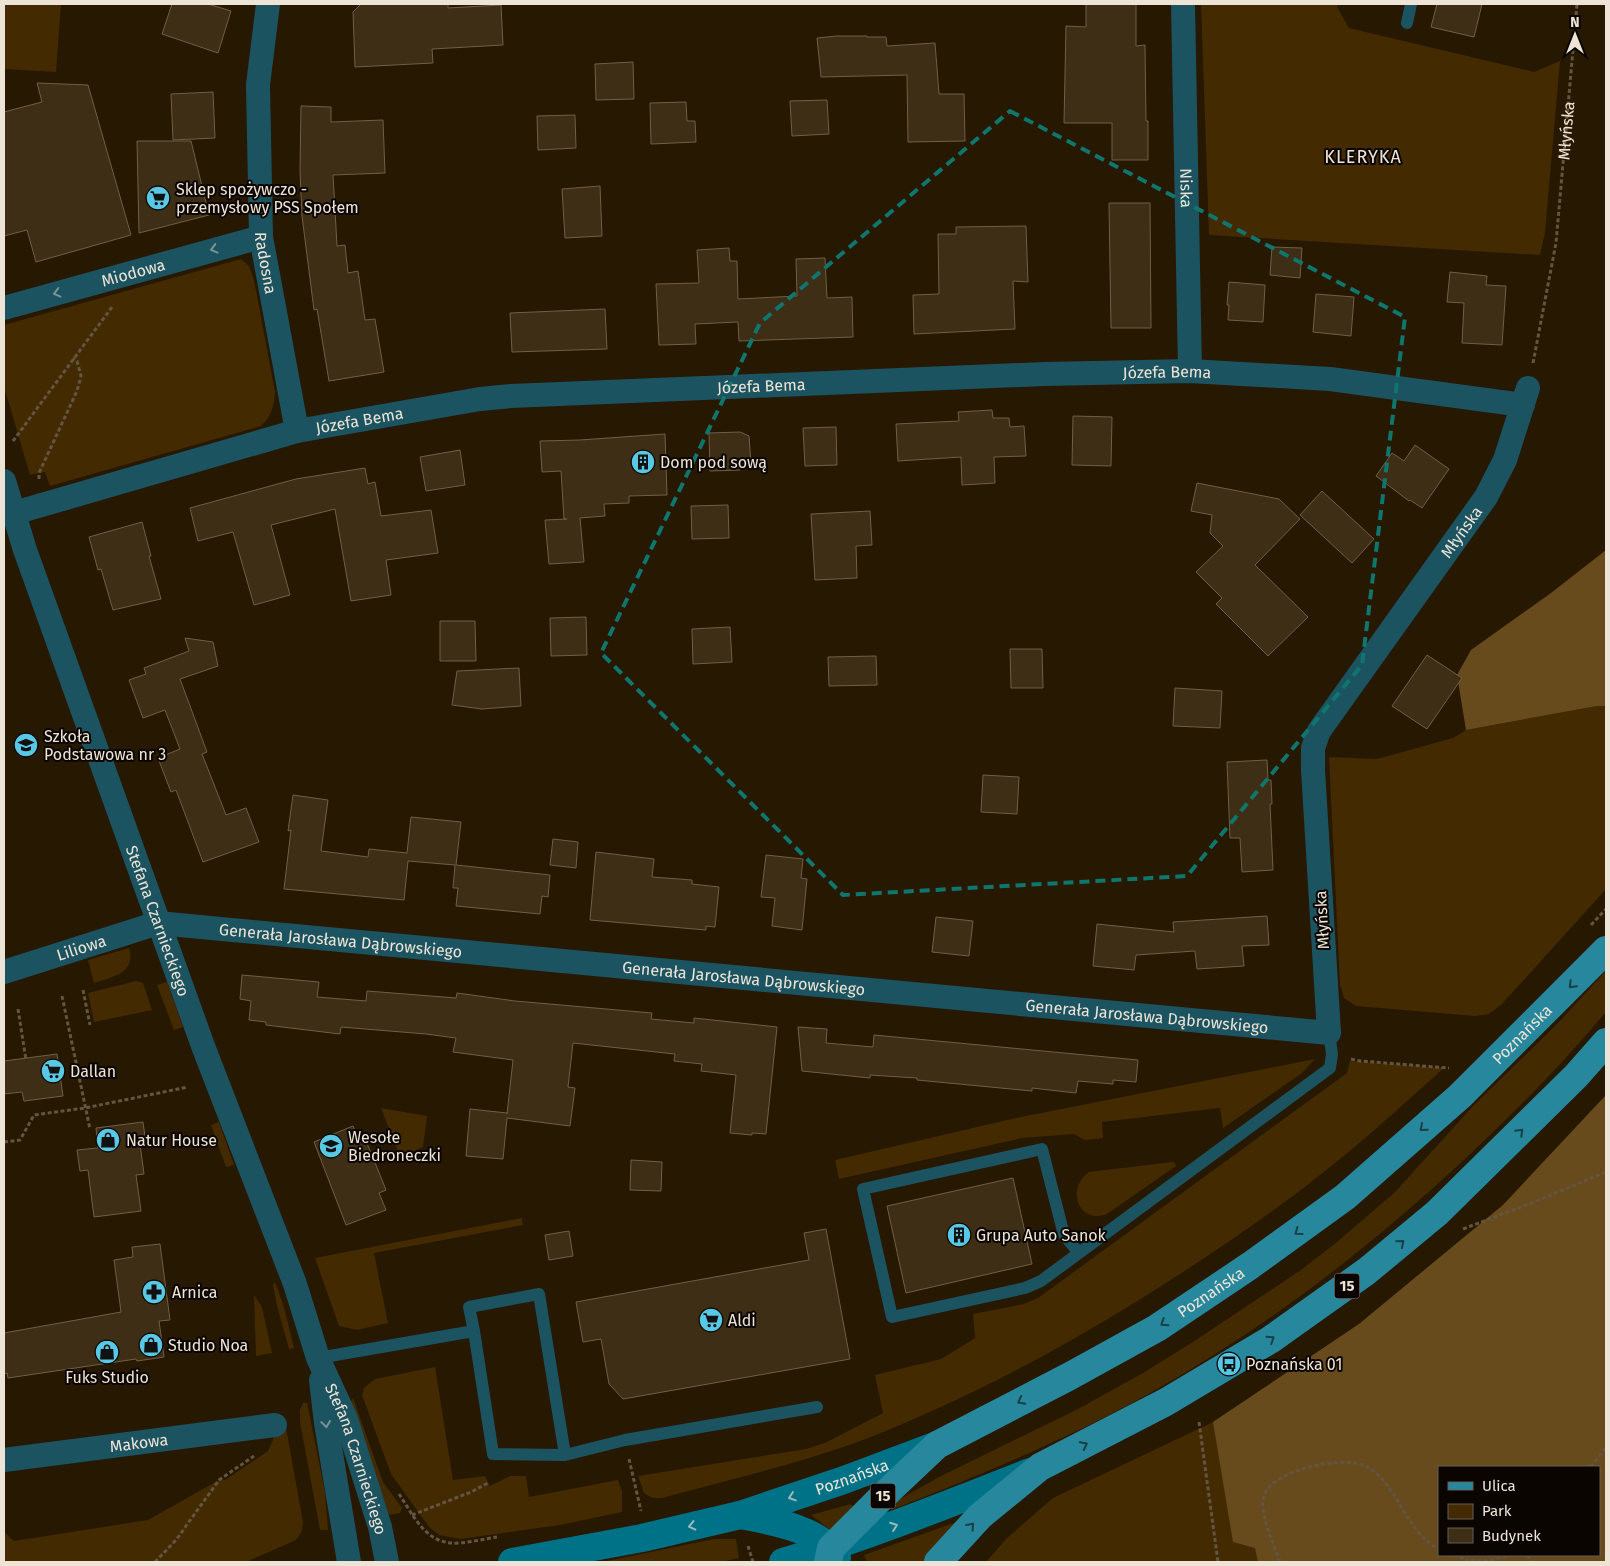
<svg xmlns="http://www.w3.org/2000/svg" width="1610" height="1566" font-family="'Fira Sans',sans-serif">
	<rect width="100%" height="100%" fill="#271801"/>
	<path fill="#432a00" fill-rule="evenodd" d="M4 4H61L56 72 4 69Z
		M1201 4H1338L1337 7 1349 28 1534 72 1560 61 1545 233 1540 255 1209 235Z
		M241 259 249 266 254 280 275 392C274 406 272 416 261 426L50 486 45 472 30 475 4 387V325Z
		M1597 706H1606V889L1502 1004 1489 1014 1475 1016 1356 1006 1344 998 1340 985 1329 757 1377 759 1453 738 1466 730Z
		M129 948C137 972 112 978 94 983L88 960Z
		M1606 971V1012C1587 1034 1568 1056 1547 1078 1431 1199 1299 1309 1152 1392 1070 1438 983 1474 896 1508L892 1507 891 1504 941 1476 1078 1409 1143 1373 1196 1340 1301 1270 1337 1242 1395 1192 1474 1105 1556 1025Z
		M136 981 143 983 152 1010 94 1022 88 993Z
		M167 982 183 1027 174 1030 157 985Z
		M1315 1059 1302 1073 1223 1128 1220 1108 1102 1122 1103 1138 1085 1140 1074 1134 1022 1138 839 1179 835 1160 1016 1118Z
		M1350 1061 1444 1068C1411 1097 1379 1127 1345 1155 1293 1198 1237 1237 1180 1274 1080 1339 974 1397 863 1440 798 1464 729 1480 662 1498H652L644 1493 638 1476 806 1449 825 1443 883 1413 875 1375 941 1359 975 1338 973 1314 1024 1304 1038 1298 1347 1073Z
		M1606 1095V1562H986L1006 1539 1053 1498 1213 1422 1359 1324 1503 1205ZM1439 1467H1599V1555H1439Z
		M381 1108 427 1116 423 1147 400 1157Z
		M219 1122 234 1165 226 1167 211 1125Z
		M1172 1162 1175 1163 1176 1166 1107 1214C1079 1225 1065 1188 1089 1172Z
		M522 1218 523 1225 374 1253 388 1323 357 1330 339 1326 315 1258Z
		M275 1282 284 1307 294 1348 289 1349 277 1306 273 1285Z
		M254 1295 262 1307 272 1353 256 1356Z
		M435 1367 453 1480 485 1476 490 1486 510 1476H526L529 1497 618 1480 622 1491V1512L560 1525 460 1539 439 1535 429 1527 391 1474 362 1395 364 1388 375 1379Z
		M353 1398 383 1482 402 1508 400 1513 389 1515 352 1409 351 1401Z
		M303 1403H307L309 1412 325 1492 328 1530H320L300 1422V1410Z
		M286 1428 303 1522 302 1531 296 1540 246 1562H4V1532L14 1541 148 1520 219 1480H225L268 1451 273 1440 274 1429Z
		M851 1504 855 1510 841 1526 829 1529 811 1515Z
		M965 1519 925 1562H867L864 1555Z
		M714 1539H736L739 1558 721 1562H602Z"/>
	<path fill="#684b1c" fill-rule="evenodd" d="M1606 550V706H1597L1466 730 1457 675 1471 650 1551 593Z
		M1606 1095V1562H1258L1255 1548 1233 1542 1213 1422 1359 1324 1503 1205ZM1439 1467H1599V1555H1439Z"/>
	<path fill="#3d2e15" stroke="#715f45" d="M172 4H208L231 11 218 53 162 34Z
		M361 4H448V8L501 5 503 45 432 49 433 63 355 67 353 12Z
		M1086 4H1136V46L1145 45 1146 121H1148V160H1112V123H1064L1066 26 1086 27Z
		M1437 4H1482L1474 37 1431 27Z
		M837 36H867V37H886L887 46 935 43 939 94H964L965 141 908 142 907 75 821 77 817 38Z
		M633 62 634 99 596 100 595 64Z
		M37 83 88 85 131 235 36 262 27 230 4 236V112L42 102Z
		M213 92 215 138 173 140 171 94Z
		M827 100 829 134 792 136 790 101Z
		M686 102 687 121H695L696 142 651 144 650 103Z
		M301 106 331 107V122L383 120 385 173 333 175 337 246 345 245 348 273 358 271 365 320 375 319 384 372 329 381 317 309 314 310 302 216 300 171Z
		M575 115 576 148 538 150 537 116Z
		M137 141H191L209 215 139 233Z
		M600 186 602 236 565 238 562 189Z
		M1109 203H1150L1151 328H1111Z
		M1026 226 1028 282 1013 281 1015 329 914 334 913 295 939 294 938 234H956V227Z
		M1272 247 1302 248 1300 278 1270 275Z
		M729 248 730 261H737L738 299 797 296 796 259 825 258 827 298 852 297 853 337 739 341 738 322 695 324 696 344 659 345 656 284 699 283 697 250Z
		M1450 272 1487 276 1486 285 1506 286 1502 345 1462 343 1464 303 1447 302Z
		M1229 282 1265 285 1263 322 1228 320 1229 305H1227Z
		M1316 294 1354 297 1351 336 1313 332Z
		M605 309 607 349 512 352 510 313Z
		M992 410 993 418H1009L1010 427 1024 426 1026 456 994 457 995 483 962 485 961 457 898 461 896 424 959 421 958 412Z
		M1073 416 1112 417 1111 466 1072 465Z
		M836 427 837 465 805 466 803 428Z
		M740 432 749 436 751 465H740V470L710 471 709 433Z
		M665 434 667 495 629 496V503L604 504 605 516 580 518 584 562 549 564 545 520 567 519H564L561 471 542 472 540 441 580 440Z
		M1415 445 1449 469 1422 508 1410 500 1409 501 1376 476 1392 453 1404 461Z
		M460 450 465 485 426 491 420 457Z
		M365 468 368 484 375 482 381 516 431 510 438 553 386 560 391 595 351 601 335 509 271 525 290 595 254 605 233 532 198 541 190 508 296 479Z
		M1197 483 1279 499 1300 519 1255 565 1308 617 1268 656 1216 604 1222 598 1196 572 1223 546 1210 533 1212 515 1191 511Z
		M1322 491 1374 539 1352 563 1300 515Z
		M728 505 729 538 692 539 691 506Z
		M870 511 872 545 856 546 857 578 815 580 811 514Z
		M142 522 151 556H149L161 599 113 610 101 569 98 570 89 537Z
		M586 617 587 655 551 656 550 618Z
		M440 621H475L476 661H440Z
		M730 627 732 662 693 664 692 629Z
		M185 638 213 642 218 666 180 679 207 752 202 754 226 815 246 808 259 842 203 862 176 790 171 792 158 758 180 749 165 710 143 718 129 680 146 674 144 668 189 651Z
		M1010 649H1042L1043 688H1011Z
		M1427 655 1462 678 1427 729 1392 706Z
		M876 656 877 685 829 686 828 657Z
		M519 668 521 706 482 709 452 705 457 671Z
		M1175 688 1222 691 1220 728 1173 726Z
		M1267 760 1268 780H1271L1272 804H1270L1273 870 1242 872 1240 838H1230L1227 762Z
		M983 775 1019 777 1017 814 981 812Z
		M293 795 328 800 321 851 368 857 369 849 407 853 411 817 461 822 456 865 550 875 548 897 542 896 540 914 456 906 458 888H453L455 865 408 861 404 900 284 889 291 830 288 831Z
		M553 839 578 842 576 868 550 865Z
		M596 852 654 859 652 877 692 880V884L719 887 715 927 706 926V930L590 920Z
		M766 855 803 859 801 878 807 879 802 930 772 926 775 898 761 897Z
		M1267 916 1269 945 1242 946 1244 966 1197 969 1195 951 1136 955 1134 970 1093 966 1097 924 1174 932 1173 922Z
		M936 917 973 921 969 956 932 952Z
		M242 975 319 982 317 997 366 1001 367 991 456 998 457 993 515 1001 652 1013 651 1019 694 1023V1018L777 1027 766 1134 752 1133V1135L730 1133 736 1075 701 1071 702 1064 674 1061 675 1054 573 1043 568 1087 575 1088 570 1126 507 1118 503 1159 466 1156 470 1109 507 1113V1114L513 1060 453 1052 456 1038 426 1034 341 1027 340 1034 266 1025V1022L249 1020 251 1001 240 999Z
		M798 1027 827 1029 826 1043 873 1047 874 1035 1138 1060 1136 1082 1113 1080V1084L1078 1081 1076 1093 1032 1088V1091L917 1080V1078L870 1075V1078L802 1071Z
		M57 1054 63 1096 24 1101 22 1092 4 1094V1061Z
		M143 1122 146 1144H140L144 1174 136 1175 141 1211 94 1217 88 1170 80 1171 77 1150 98 1148 96 1128Z
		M353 1126 360 1143 366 1141 376 1165 386 1190 379 1193 386 1210 346 1225 314 1142Z
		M631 1160 662 1162 661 1191 630 1190Z
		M1013 1178 1032 1264 906 1293 887 1206Z
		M826 1229 850 1359 623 1399 609 1384 601 1339 583 1342 576 1302 809 1260 804 1233Z
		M569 1231 573 1256 549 1260 545 1235Z
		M160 1244 170 1320 159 1321 164 1357 137 1361 136 1359 8 1378 7 1373 4 1374V1333L121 1312 114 1260 133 1257 132 1247Z"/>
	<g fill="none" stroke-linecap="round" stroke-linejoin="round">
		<g stroke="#635541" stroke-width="3" stroke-dasharray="4 2.5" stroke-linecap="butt">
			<path id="s1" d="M1533 363 1556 243 1577 4"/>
			<path d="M13 441 112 307"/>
			<path d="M39 479V473L77 391 81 376 77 361 73 358"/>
			<path d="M1591 925 1606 909"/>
			<path d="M83 990 90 1025"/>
			<path d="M62 996 90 1129"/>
			<path d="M18 1009 26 1060"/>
			<path d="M1351 1059 1360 1061 1449 1068"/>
			<path d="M4 1142 20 1140 34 1115 85 1108 188 1087"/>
			<path d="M1463 1229 1534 1202 1606 1172"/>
			<path d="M1199 1422 1218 1562"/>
			<path d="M629 1459 641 1511"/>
			<path d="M1591 1467 1606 1447"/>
			<path d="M399 1494C412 1513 424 1541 451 1543 464 1544 483 1539 497 1537"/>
			<path d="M412 1515 471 1492 488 1483"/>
			<path d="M748 1546 753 1562"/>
			<path d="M1454 1555 1468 1560"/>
			<path d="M1527 1555 1532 1562"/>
			<path d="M155 1562 176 1540 219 1480 254 1456"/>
			<path d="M1280 1562C1274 1545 1261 1518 1263 1500 1266 1470 1341 1456 1363 1465 1397 1479 1404 1532 1439 1549"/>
			<path d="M1465 1562 1468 1560 1487 1561 1511 1555"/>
		</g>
		<path stroke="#1c5360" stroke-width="12" d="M1407 23 1411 4
			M1079 1253 1064 1235 1042 1149 863 1189 892 1317 1025 1288 1041 1281 1330 1068 1332 1054 1329 1033
			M474 1331 493 1454 565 1455
			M318 1358 474 1331 469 1307 539 1294 565 1455 625 1440 817 1407"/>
		<g stroke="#1c5360" stroke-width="24">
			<path id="s2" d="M268 4 258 85 261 237 297 431"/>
			<path id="s3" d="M1183 4 1190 371"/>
			<path id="s4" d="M4 308 261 237"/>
			<path id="s5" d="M4 481 25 550 203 1046 295 1284 318 1358 346 1419 380 1527 387 1562"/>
			<path id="s6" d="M14 513 297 431 480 399 511 396 1044 374 1190 371 1330 379 1523 405"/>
			<path id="s7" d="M4 972 158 923 1329 1033 1313 770V748L1319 731 1486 497 1505 460 1528 388"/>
			<path d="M321 1380 326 1423 349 1562"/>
			<path id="s8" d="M4 1460 275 1425"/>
		</g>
		<g stroke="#007287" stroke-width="28">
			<path d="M740 1515C771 1521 819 1528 837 1557"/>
			<path id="s9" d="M512 1562 642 1538 740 1515 844 1480 937 1445"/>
			<path d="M783 1562C867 1537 948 1504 1030 1472"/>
		</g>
		<g stroke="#27879c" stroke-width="28">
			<path id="s10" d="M828 1562 831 1548 884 1495 937 1445 1070 1376 1157 1328 1251 1265 1345 1197 1460 1096 1606 950"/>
			<path d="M938 1562 980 1516 1040 1467 1166 1402 1270 1340 1367 1271 1437 1213 1576 1076 1606 1042"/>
		</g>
	</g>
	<defs><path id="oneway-chevron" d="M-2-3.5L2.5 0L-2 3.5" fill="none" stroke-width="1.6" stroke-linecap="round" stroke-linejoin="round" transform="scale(1.25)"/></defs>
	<g stroke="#7a9495">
		<use href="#oneway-chevron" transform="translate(214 249) rotate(165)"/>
		<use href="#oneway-chevron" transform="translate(57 293) rotate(165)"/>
		<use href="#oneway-chevron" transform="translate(326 1424) rotate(82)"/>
	</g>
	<g stroke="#184047">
		<use href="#oneway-chevron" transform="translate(1572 985) rotate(135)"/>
		<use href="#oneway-chevron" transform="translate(1423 1128) rotate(139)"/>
		<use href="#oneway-chevron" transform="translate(1520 1132) rotate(-45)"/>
		<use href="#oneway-chevron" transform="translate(1298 1232) rotate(144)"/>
		<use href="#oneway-chevron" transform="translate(1401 1243) rotate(-40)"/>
		<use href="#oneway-chevron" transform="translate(1164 1323) rotate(147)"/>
		<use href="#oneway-chevron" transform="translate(1271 1339) rotate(-33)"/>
		<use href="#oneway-chevron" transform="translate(1021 1401) rotate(153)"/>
		<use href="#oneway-chevron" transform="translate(1084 1445) rotate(-27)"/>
		<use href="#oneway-chevron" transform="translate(971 1526) rotate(-48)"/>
	</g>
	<g stroke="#9bbcba">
		<use href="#oneway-chevron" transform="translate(792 1497) rotate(161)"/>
		<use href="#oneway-chevron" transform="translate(692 1526) rotate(167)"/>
		<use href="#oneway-chevron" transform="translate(894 1526) rotate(-20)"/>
	</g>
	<path fill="none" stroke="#0f766e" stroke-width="4" stroke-dasharray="10 6" stroke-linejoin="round" d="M1010 111 1405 317 1362 665 1187 876 843 895 601 653 760 323Z"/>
	<defs>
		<g id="supermarket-disc" transform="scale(1.25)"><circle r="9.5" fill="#58c8e4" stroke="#0b0501"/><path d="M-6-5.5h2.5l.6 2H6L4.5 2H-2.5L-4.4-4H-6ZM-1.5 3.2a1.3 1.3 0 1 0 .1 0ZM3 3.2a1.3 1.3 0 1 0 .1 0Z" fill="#111"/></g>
		<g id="building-disc" transform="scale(1.25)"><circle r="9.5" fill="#58c8e4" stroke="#0b0501"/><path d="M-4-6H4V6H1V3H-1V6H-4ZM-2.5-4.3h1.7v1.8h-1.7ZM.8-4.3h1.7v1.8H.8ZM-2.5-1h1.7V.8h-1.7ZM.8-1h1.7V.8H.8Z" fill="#111"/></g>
		<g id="school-disc" transform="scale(1.25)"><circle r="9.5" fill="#58c8e4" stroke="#0b0501"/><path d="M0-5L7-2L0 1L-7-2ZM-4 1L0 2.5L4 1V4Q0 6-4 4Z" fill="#111"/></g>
		<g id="shop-disc" transform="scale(1.25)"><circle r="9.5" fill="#58c8e4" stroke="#0b0501"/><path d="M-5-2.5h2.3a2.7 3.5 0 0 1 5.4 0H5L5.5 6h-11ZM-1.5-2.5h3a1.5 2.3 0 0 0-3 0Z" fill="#111"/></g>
		<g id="pharmacy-disc" transform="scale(1.25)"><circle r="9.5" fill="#58c8e4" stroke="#0b0501"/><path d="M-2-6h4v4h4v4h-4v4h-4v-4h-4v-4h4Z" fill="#111"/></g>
		<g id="bus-disc" transform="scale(1.25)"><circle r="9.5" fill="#58c8e4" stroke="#0b0501"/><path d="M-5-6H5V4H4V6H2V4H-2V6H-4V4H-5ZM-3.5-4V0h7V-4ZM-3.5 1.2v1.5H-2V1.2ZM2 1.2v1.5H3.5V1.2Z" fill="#111"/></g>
	</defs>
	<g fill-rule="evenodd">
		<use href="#supermarket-disc" x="158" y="198"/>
		<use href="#building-disc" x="643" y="462"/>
		<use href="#school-disc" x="26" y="745"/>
		<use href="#supermarket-disc" x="53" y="1071"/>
		<use href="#shop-disc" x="108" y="1140"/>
		<use href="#school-disc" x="331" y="1146"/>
		<use href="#building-disc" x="959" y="1235"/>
		<use href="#pharmacy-disc" x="154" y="1292"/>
		<use href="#supermarket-disc" x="711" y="1320"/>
		<use href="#shop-disc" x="151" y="1345"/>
		<use href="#shop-disc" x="107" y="1352"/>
		<use href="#bus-disc" x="1229" y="1364"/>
	</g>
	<g text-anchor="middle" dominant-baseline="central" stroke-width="4" stroke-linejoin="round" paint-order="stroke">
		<g fill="#0b0501" stroke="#aaa196" stroke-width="1">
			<rect x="1334.5" y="1273.5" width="25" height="25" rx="4"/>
			<rect x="870.5" y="1483.5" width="25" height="25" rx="4"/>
		</g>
		<g font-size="15" font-weight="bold" fill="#eee4d6">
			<text x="1347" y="1286">15</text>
			<text x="883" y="1496">15</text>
		</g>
		<g font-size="16" fill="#eee4d6" stroke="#0b0501">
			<text stroke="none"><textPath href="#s1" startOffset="235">Młyńska</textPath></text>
			<text stroke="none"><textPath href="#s3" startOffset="184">Niska</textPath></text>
			<text stroke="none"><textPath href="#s2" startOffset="260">Radosna</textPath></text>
			<text stroke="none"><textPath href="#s4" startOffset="134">Miodowa</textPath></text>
			<text stroke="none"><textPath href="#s6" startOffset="1168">Józefa Bema</textPath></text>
			<text stroke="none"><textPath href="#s6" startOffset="762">Józefa Bema</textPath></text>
			<text stroke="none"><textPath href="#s6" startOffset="358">Józefa Bema</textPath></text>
			<text stroke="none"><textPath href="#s7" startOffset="1886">Młyńska</textPath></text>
			<text transform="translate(1322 920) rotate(-93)">Młyńska</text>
			<text stroke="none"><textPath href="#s5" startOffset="466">Stefana Czarnieckiego</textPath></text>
			<text stroke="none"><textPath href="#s7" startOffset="345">Generała Jarosława Dąbrowskiego</textPath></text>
			<text stroke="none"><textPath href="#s7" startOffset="81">Liliowa</textPath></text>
			<text stroke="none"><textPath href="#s7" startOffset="750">Generała Jarosława Dąbrowskiego</textPath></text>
			<text stroke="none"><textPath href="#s7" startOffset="1155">Generała Jarosława Dąbrowskiego</textPath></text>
			<text stroke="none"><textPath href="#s10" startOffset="881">Poznańska</textPath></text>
			<text stroke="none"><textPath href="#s10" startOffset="476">Poznańska</textPath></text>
			<text stroke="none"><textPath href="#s8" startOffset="136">Makowa</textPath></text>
			<text stroke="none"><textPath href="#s5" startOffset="1040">Stefana Czarnieckiego</textPath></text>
			<text stroke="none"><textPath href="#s9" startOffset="351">Poznańska</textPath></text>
		</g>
		<g font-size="16" fill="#eee4d6" stroke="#0b0501" text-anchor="start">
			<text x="176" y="189">Sklep spożywczo -<tspan x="176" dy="18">przemysłowy PSS Społem</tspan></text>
			<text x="660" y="462">Dom pod sową</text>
			<text x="44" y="736">Szkoła<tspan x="44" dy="18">Podstawowa nr 3</tspan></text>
			<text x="70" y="1071">Dallan</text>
			<text x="348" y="1137">Wesołe<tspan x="348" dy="18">Biedroneczki</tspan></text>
			<text x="126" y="1140">Natur House</text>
			<text x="976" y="1235">Grupa Auto Sanok</text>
			<text x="172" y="1292">Arnica</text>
			<text x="728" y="1320">Aldi</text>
			<text x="168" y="1345">Studio Noa</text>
			<text x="1246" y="1364">Poznańska 01</text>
			<text x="107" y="1377" text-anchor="middle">Fuks Studio</text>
		</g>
		<g font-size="18" letter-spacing="1" fill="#eee4d6" stroke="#0b0501">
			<text x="1363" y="157">KLERYKA</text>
		</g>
	</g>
	<rect width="1610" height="1566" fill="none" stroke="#eee4d6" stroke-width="10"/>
	<rect x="1438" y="1466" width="162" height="90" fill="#0b0501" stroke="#665e56"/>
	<rect x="1448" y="1482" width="25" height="8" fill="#27879c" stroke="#665e56"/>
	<text x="1482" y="1491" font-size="15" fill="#eee4d6">Ulica</text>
	<rect x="1448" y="1504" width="25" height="15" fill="#432a00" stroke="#665e56"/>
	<text x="1482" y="1516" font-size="15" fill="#eee4d6">Park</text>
	<rect x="1448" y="1528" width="25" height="15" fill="#3d2e15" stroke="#665e56"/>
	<text x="1482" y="1541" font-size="15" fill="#eee4d6">Budynek</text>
	<g transform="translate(1575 35)" stroke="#0b0501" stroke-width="4" paint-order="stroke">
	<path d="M0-4L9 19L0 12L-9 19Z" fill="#eee4d6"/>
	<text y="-8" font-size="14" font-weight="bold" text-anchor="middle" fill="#eee4d6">N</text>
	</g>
</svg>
